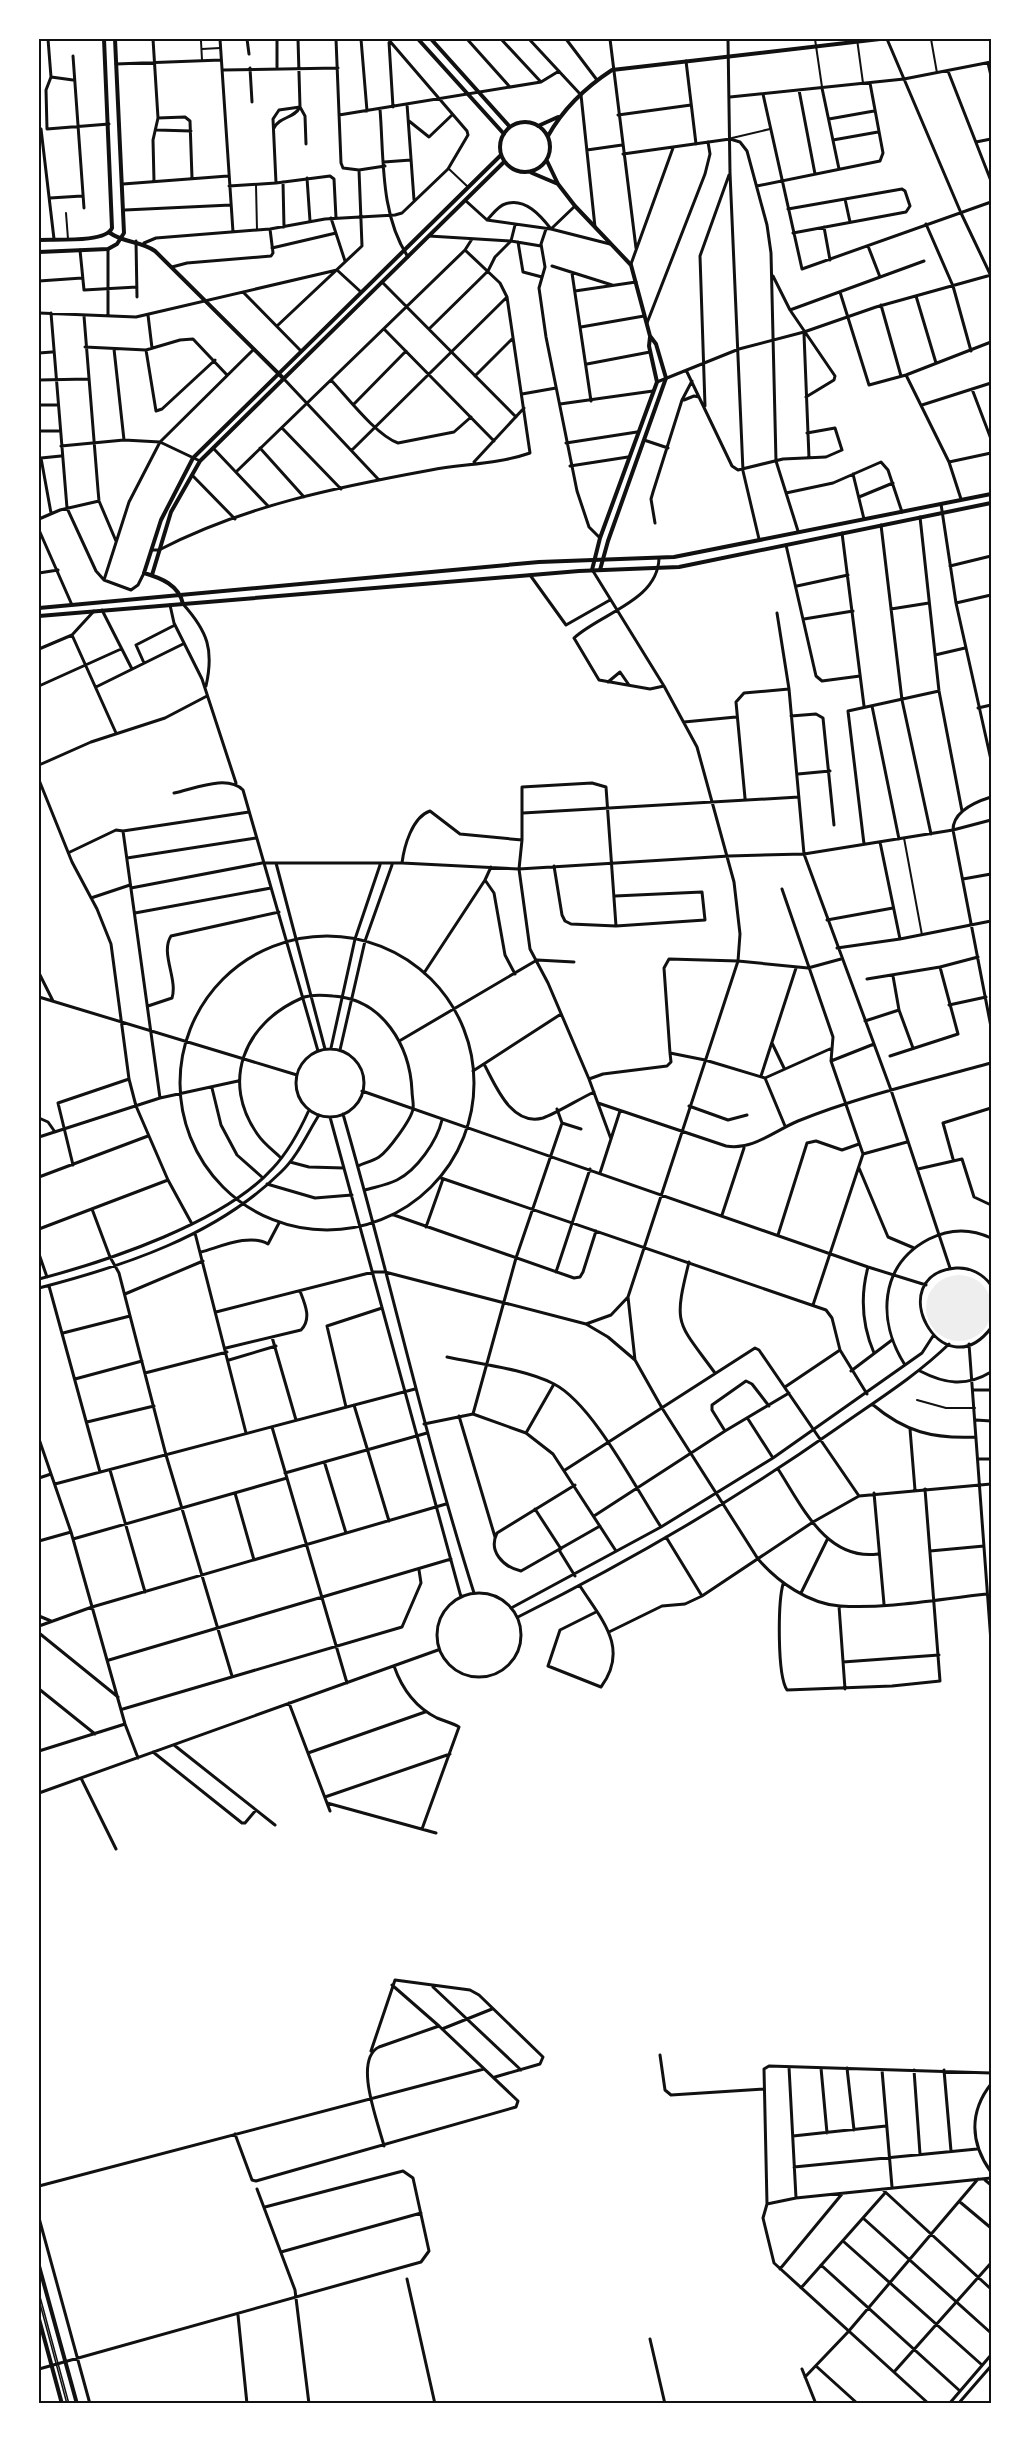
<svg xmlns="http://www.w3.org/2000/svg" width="1030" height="2443" font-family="'Libre Baskerville',serif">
	<rect width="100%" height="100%" fill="#fff"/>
	<path fill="#eee" d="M926 1308a33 33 0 1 1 66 0a33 33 0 1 1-66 0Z"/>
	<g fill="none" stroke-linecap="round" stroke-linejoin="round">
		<path stroke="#111" stroke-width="1.5" d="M39 2293 69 2404
			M39 2300 67 2404"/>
		<path stroke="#111" stroke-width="2" d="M815 39 822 87
			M857 39 863 83
			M931 39 937 73
			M201 41 202 60
			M202 49 220 48
			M732 138 770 129
			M449 169 468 187
			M256 185 257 230
			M66 213 68 239
			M904 838 922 935
			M917 1400 946 1408H975"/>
		<path stroke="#111" stroke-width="3" d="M153 39 158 118 153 140 154 181
			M220 39 233 232
			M247 39 249 54
			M277 39V67
			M336 39 341 163 343 168 359 170
			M361 39 367 111
			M467 39 509 86
			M501 39 541 82
			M529 39 581 95 595 227
			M566 39 597 80
			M610 39 636 248
			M728 39 730 173 743 471 759 539
			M887 39 961 213 991 276
			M389 42 393 107
			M73 56 84 208
			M686 61 696 144
			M988 63 991 76
			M116 64 221 60
			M250 68 252 102
			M223 70 338 68
			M948 71 991 181
			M51 77 73 80
			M822 88 839 169
			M799 90 815 174
			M763 94 802 269 991 202
			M730 97 904 79 991 62
			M407 104 414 200
			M300 107 305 116 306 144
			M380 109C384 159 380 214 408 257
			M339 115 541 82 559 71
			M618 115 691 105
			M158 118 185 117 190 121 192 178
			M829 119 874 111
			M409 121 429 137 452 115
			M274 128C280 116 294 119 300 107L298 39
			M41 129 54 239
			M47 129 46 90 51 77 48 39
			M47 129 109 124
			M157 130 191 131
			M833 140 878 132
			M976 142 991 139
			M587 150 622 145
			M623 154 730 139 740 142 747 151 767 225 771 253 776 461 798 531
			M384 162 411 160
			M307 178 310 221
			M283 182 284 227
			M276 183 273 119 279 110 300 107
			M123 184 228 176
			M229 186 276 183 330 176 334 179 336 218
			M757 186 880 161 883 153 870 83
			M50 198 82 196
			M845 199 850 222
			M466 201 487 220 551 229 610 244
			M788 209 902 189 905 191 910 206 906 212 793 233
			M125 210 231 205
			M331 218 345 261
			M487 220C492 215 498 206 505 204 525 197 541 216 551 229
			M926 224 953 286 971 351
			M824 227 830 260
			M546 229 541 244 545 267 539 288 546 337 577 491 589 527 600 538
			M551 229 575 206
			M429 236 511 241 515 225
			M136 241 137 297
			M518 242 523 272 542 277
			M144 243 156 238 270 229 325 219 395 215 402 213 448 169 468 135 467 131 388 39
			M868 246 880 277
			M272 248 336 233
			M108 249V316
			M80 250 84 290 137 287
			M631 264 673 148
			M552 266 612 285
			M172 267 187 263 271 256 273 253 270 229
			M572 273 591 401
			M773 276 790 310 835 376 834 380 806 397
			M39 281 82 278
			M383 283 516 417
			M575 291 636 282
			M243 292 301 351
			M840 292 869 385 906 375 991 342
			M916 296 936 363
			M881 305 901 376
			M790 310 924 261
			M39 313 136 317 337 270 361 292
			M51 313 67 508 96 571 104 580 131 590 138 585 144 573
			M148 315 152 348
			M84 316 98 490 99 501 116 541
			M647 323 705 174 710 154 708 142
			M277 326 362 246 359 170 385 166
			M581 327 644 316
			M384 329 494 441
			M429 329 488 271 495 257 511 241 541 246
			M804 334 809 458
			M85 347 146 350 180 340 193 339 227 375
			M114 349 124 440
			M146 350 156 411 162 409 215 360
			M39 353 52 352
			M587 364 650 352
			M687 372 732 466 738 470 783 459 826 457 842 450 835 428 807 433
			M906 375 949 462 961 499
			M475 376 512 339
			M284 379 379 480
			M39 380 88 379
			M331 380C347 397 377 436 398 443L454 432 471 417
			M657 382 739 349 804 332 876 307 991 275
			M972 389 991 439
			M522 394 556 388
			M684 400 694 396 699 397
			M354 404 406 351
			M560 404 653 391
			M39 405H57
			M922 405 991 383
			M705 406 700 256 729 175
			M282 428 341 489
			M39 431H60
			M644 440 668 448
			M566 443 637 432
			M61 446 124 440 160 442 200 461
			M260 448 304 497
			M214 449 268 506
			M352 450 507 297
			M41 458 51 513
			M41 458 61 456
			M474 462 524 408
			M949 462 991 453
			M570 466 628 457
			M237 471 465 250 472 239
			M853 474 864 519
			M192 475 235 519
			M786 493 833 483 881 462 888 470 902 512
			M859 497 893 483
			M941 504 956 603 991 760
			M920 517 939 691 962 811
			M39 519 60 510 99 501
			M655 523 651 499 653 492 682 400 692 381
			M881 525 902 700 931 834
			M39 530 72 605
			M842 533 864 706
			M786 545 816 676 822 681 860 676
			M152 550H159C243 506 338 487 431 470 463 464 499 464 530 453L507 297 500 283 465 250
			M659 558C658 601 601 613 574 638L599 680 650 689 664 686
			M950 566 991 556
			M39 573 58 570
			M530 575 566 625 610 600
			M104 580 129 502 160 442 254 349
			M797 586 848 575
			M956 603 991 595
			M183 604C208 632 214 650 206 686
			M170 605 174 623 202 679 236 783
			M891 609 929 603
			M102 610 132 669
			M777 613 789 689
			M804 619 853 611
			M72 635 116 733
			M39 649 72 635 94 611
			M935 655 965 648
			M144 663 136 645 175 625
			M608 682 620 672 629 685
			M39 686 121 649
			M96 687 183 644
			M872 706 899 839
			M978 708 991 705
			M791 716 816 714 823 718 834 825
			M684 722 736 717
			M39 765 91 742 165 718 207 696
			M798 774 830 771
			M39 780 72 862 97 909 111 944 129 1079 136 1106 168 1180 192 1224
			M174 793C194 789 227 774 243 790L318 1051
			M991 797C975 802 953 812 953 830L991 1027
			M745 798 736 702 744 693 789 689 804 854 891 1090 950 1268
			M523 813 799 797
			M123 831 249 812
			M522 840 460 834 430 811C412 817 404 847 402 863L519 869 729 856 804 854 953 830 991 820
			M880 842 900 939
			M864 844 848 711 939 691
			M70 852 116 830 123 831 160 1098
			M127 858 256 838
			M276 863 325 1049
			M554 866 562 915 565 921 571 924 616 926 705 920 702 892 615 896
			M963 879 991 874
			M485 880 494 893 505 955 515 974
			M131 888 262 863H402
			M782 889 833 1037 831 1061 863 1154 813 1305
			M91 898 130 885
			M135 913 271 888
			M827 920 893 908
			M180 1083a147 147 0 1 1 294 0a147 147 0 1 1-294 0Z
			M837 948 900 939 991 921
			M39 973 53 1001
			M424 973 485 880 491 867
			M893 976 899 1010 913 1048
			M867 979 940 967 978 957
			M39 997 297 1075
			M949 1005 986 997
			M148 1006 172 998C178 979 160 953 171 936L279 912
			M865 1021 899 1010
			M401 1040 537 960 574 962
			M772 1043 784 1068
			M331 1048 355 939 380 865
			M296 1083a34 34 0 1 1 68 0a34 34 0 1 1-68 0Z
			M340 1050 365 941 392 865
			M670 1053 664 968 669 959 738 961 808 968 841 959
			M890 1056 958 1034 940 967
			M831 1061 874 1044
			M484 1064C495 1084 511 1127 543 1118 557 1113 579 1099 594 1092
			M473 1071 561 1014
			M761 1076 796 968
			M765 1078 785 1126
			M589 1079 603 1074 667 1066 671 1062 670 1053 705 1060 765 1078 832 1048
			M212 1088 221 1125 237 1155 263 1178
			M362 1091 868 1267 926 1285
			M598 1103 726 1146C752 1151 774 1131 798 1121 860 1096 926 1081 991 1063
			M689 1106 728 1120 747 1115
			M557 1109 562 1123 581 1129
			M343 1114C389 1273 424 1435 474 1593
			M330 1117 461 1597
			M39 1118 48 1122 55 1132
			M39 1137 160 1098 238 1081
			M611 1139 589 1079 548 983 530 949 519 869 522 840V787L592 783 606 787 616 926
			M863 1154 907 1142
			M281 1158C274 1151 264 1144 258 1135 220 1082 244 1023 302 998 311 994 323 995 333 996 383 999 410 1046 412 1091 412 1097 414 1104 413 1109 411 1120 388 1151 379 1157 373 1161 364 1163 358 1166
			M953 1159 943 1123 991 1108
			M290 1162 309 1167 344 1168
			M73 1165 58 1103 129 1079
			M859 1168 888 1237 914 1248
			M918 1169 962 1159 974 1197 991 1205
			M600 1173 620 1111
			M39 1177 148 1136
			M441 1178 826 1310 832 1318 840 1350 867 1394
			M267 1184 315 1198 352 1195
			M365 1190C375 1187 387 1185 397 1180 417 1170 437 1141 442 1120
			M92 1209 110 1257 119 1273 166 1455 232 1676
			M394 1215 574 1278 580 1277 583 1272 596 1231
			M722 1215 744 1148
			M426 1227 443 1179
			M39 1229 168 1180
			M195 1233 246 1433
			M778 1235 807 1143 816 1141 842 1150 859 1144
			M201 1252C220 1247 250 1233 268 1244L279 1223
			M39 1254 47 1277
			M689 1262C673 1326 677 1321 715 1373
			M868 1267C860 1297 862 1325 874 1353
			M556 1272 590 1169
			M39 1279C108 1261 225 1222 273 1168 288 1152 300 1130 309 1110
			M991 1285C983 1274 970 1267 956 1268 880 1275 942 1392 991 1328
			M49 1286 100 1472
			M39 1288C124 1266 216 1236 281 1172 297 1157 307 1134 319 1115
			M125 1294 203 1261
			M628 1297 635 1360 662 1408 758 1559C778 1582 809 1604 840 1606 888 1609 939 1599 987 1594
			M216 1312 373 1272H385L586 1324 608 1337 635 1360
			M586 1324 611 1315 628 1297 738 961 740 934 734 882 697 747 664 686 593 571
			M63 1333 130 1316
			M272 1337 296 1420
			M969 1344 991 1642
			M226 1348 301 1330C312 1319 305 1304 300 1291
			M447 1357C479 1364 525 1369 554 1384 593 1404 636 1489 661 1527
			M229 1360 276 1346
			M905 1365C877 1321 879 1265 929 1239 949 1229 970 1228 991 1238
			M851 1371 892 1340
			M920 1371C945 1384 966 1387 991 1372
			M145 1373 227 1352
			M75 1379 142 1361
			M785 1387 840 1350
			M974 1390H991
			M872 1404C905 1432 933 1439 976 1437
			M354 1405 389 1521
			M346 1407 327 1326 382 1308
			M473 1414 516 1258 562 1123
			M459 1416 495 1537
			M748 1419 773 1458
			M976 1420 991 1421
			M87 1422 154 1406
			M424 1424 473 1414 526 1433 553 1454 616 1551
			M272 1427 347 1683
			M910 1429 915 1490
			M725 1431 712 1410V1405L746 1381 752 1384 769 1406
			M526 1433 554 1384
			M39 1439 71 1532 125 1724 138 1758
			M978 1459H991
			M325 1464 346 1533
			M778 1469C802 1506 826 1561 878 1554
			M110 1470 145 1592
			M565 1470 755 1348 759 1350 859 1496
			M285 1473 427 1433
			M39 1478 51 1474
			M55 1484 415 1389
			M575 1485 497 1533C488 1551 503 1567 521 1571L600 1526
			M235 1493 254 1560
			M874 1493 884 1604
			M535 1509 561 1549
			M594 1516 725 1431 789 1393
			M666 1537 702 1596
			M73 1539 287 1478
			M39 1541 71 1532
			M559 1550 575 1576
			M930 1551 984 1546
			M783 1584C778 1603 777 1675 787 1690L892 1686 940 1681 925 1489
			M580 1586C601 1619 630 1648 601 1687L548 1666 560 1630 596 1612
			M801 1593 827 1540
			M437 1635a42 42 0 1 1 84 0a42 42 0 1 1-84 0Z
			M839 1606 845 1689
			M513 1607 661 1527 773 1458 922 1353 933 1336
			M39 1616 51 1621
			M518 1617C628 1562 735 1500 836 1429 874 1402 915 1377 949 1344
			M39 1626 92 1607 446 1504
			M609 1632 662 1606 685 1604 702 1596 813 1522 859 1496 991 1484
			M39 1633 118 1697
			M109 1660 451 1559
			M843 1662 939 1655
			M394 1666C402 1689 415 1707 437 1718 444 1721 453 1723 459 1727L422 1829
			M39 1689 95 1734
			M289 1703 330 1811
			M123 1709 402 1627 421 1583 419 1570
			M174 1745 275 1825
			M39 1751 125 1724
			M153 1752 242 1823H245L256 1810
			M308 1753 425 1712
			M81 1778 116 1849
			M39 1793 438 1650
			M325 1797 450 1754
			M327 1803 436 1833
			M392 1985 439 2026
			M433 1987 521 2070
			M442 2029 492 2009
			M371 2051 395 1980 470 1990 479 1995 543 2057 540 2064 495 2077
			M660 2055 665 2090 671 2095 764 2089
			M789 2067 796 2198
			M821 2068 827 2133
			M847 2068 854 2130
			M882 2070 892 2187
			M914 2070 920 2154
			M944 2070 951 2151
			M991 2084C969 2112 970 2143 991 2172
			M235 2134 252 2180 256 2181 516 2107 518 2101 439 2026 379 2047C353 2060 378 2122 384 2146
			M793 2136 886 2126
			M794 2167 977 2149
			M985 2180 991 2185
			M39 2186 484 2069
			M257 2189 295 2290 309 2404
			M882 2189 991 2289
			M960 2202 991 2228
			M767 2204 796 2198 991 2178
			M39 2218 90 2404
			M863 2218 991 2333
			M843 2241 982 2365
			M281 2252 421 2213
			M821 2265 960 2391
			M780 2269 842 2194
			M407 2279 435 2404
			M801 2288 885 2193
			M238 2315 247 2404
			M650 2339 665 2404
			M816 2366 858 2404
			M39 2369 421 2262 429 2251 413 2178 403 2171 265 2207
			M802 2369 816 2404
			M894 2372 991 2263
			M805 2377 848 2332 978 2179
			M929 2404 774 2263 763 2218 767 2204 764 2069 769 2066 991 2073
			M949 2404 991 2355
			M958 2404 991 2366"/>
		<path stroke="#111" stroke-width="4" d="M418 39 504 134
			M431 39 510 127
			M500 147a25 25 0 1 1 50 0a25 25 0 1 1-50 0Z
			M538 126 558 117
			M548 136C563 109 586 87 612 70L880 39
			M547 161 558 184 575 206 631 265 650 336 656 344 666 378 608 541 600 570
			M532 173 558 184
			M110 233C124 243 141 241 155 251L284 379
			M39 240C55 239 106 243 112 228L104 39
			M39 252 108 249 117 244 124 233 115 39
			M592 570 600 538 657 382 649 346 650 337
			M152 575 171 512 200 461 504 162
			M183 604C179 585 161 578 144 573L161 520 193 458 501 155"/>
		<path stroke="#111" stroke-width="4" d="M39 608 539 562 674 557 991 494
			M39 616 579 571 679 567 991 503
			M39 2266 77 2404
			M39 2319 62 2404"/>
	</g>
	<rect width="1030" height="2443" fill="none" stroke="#ffffff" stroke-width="81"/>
	<rect x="40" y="40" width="950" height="2362" fill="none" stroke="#111" stroke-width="2"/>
</svg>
